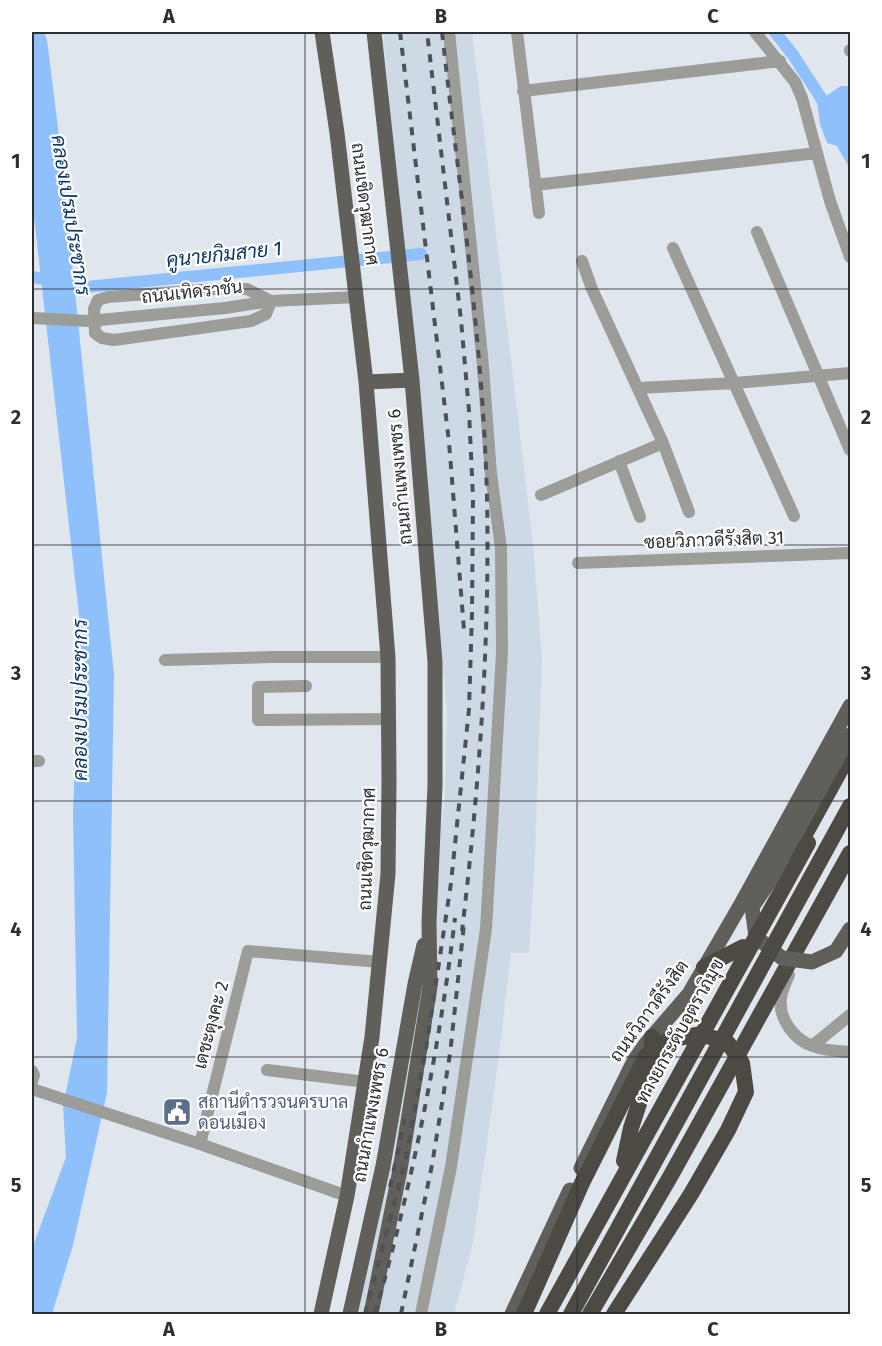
<svg xmlns="http://www.w3.org/2000/svg" width="882" height="1346" font-family="'Fira Sans',Sarabun,sans-serif">
	<rect width="100%" height="100%" fill="#dfe6ed"/>
	<path fill="#cddae5" d="M383 32H472L533 544 542 657 535 852 529 953H511L498 1063 473 1243 454 1314H342L416 1011 445 798 447 710Z"/>
	<path fill="#8ec0fc" d="M32 32H44L47 40 60 144 114 675 107 1093 73 1245 52 1314H32V1249L66 1157 63 1106 77 1038 73 811 81 632 32 199Z
		M841 86H850V169L837 146 827 143 820 124 817 102Z"/>
	<g fill="none" stroke-linecap="round" stroke-linejoin="round">
		<path stroke="#8ec0fc" stroke-width="12" d="M775 32 793 55 830 112
			M32 277 86 287 421 254"/>
		<path stroke="#9c9c98" stroke-width="12" d="M517 32 539 213
			M755 32 795 82 802 98 830 201 850 257
			M850 51V50
			M523 91 780 61
			M535 185 817 153
			M757 232 850 450
			M673 248 794 516
			M582 261 592 289 663 443 689 512
			M215 289H247L271 301 266 314 251 321 114 340 102 338 95 333 94 309 98 300 108 297Z
			M225 308 271 301 357 297
			M639 388 735 383 850 373
			M619 461 640 517
			M541 495 663 443
			M578 563 850 553
			M165 660 273 657H388
			M306 686 258 687V720L389 719
			M32 761H39
			M789 975C786 982 782 990 781 998 778 1018 794 1040 813 1046 825 1051 838 1051 850 1052
			M812 1046 850 1015
			M267 1070 366 1082
			M32 1071 34 1075 32 1082
			M32 1089 200 1144 347 1196
			M200 1144 248 951 380 962
			M421 1314 451 1167 486 929 502 653 501 548 491 474 482 355 449 32"/>
		<path stroke="#615f59" stroke-width="15" d="M366 382 412 380
			M581 1168 634 1061 645 1045 689 994 740 906 850 706
			M321 1314 347 1196 372 1037 388 874 389 781 388 657 366 382 337 133 322 32
			M350 1314 383 1166 415 984 424 945
			M371 1314 400 1170 430 987 429 922 435 786V662L412 380 374 32
			M512 1314 570 1190"/>
		<path stroke="#4c4a43" stroke-width="16" d="M794 854 850 753
			M704 967 743 947
			M624 1161 631 1128 652 1064V1037
			M590 1314 670 1177 850 853"/>
		<path stroke="#4e5155" stroke-width="4" stroke-dasharray="8 8" stroke-linecap="butt" d="M400 32 449 442 464 630
			M442 32C459 186 483 341 487 497 490 642 479 787 462 931
			M390 1187 405 1119
			M365 1314 405 1162 426 1049 451 883 469 709 472 613 473 497 469 411 461 320 427 32
			M375 1314C412 1184 439 1052 455 918
			M401 1314 432 1165 450 1054 464 924"/>
		<path stroke="#9c9c98" stroke-width="12" d="M32 318 89 321 225 308"/>
		<path stroke="#615f59" stroke-width="15" d="M850 735 769 882 752 907 756 937 782 958 812 962 836 951 850 929"/>
		<path stroke="#4c4a43" stroke-width="16" d="M524 1314 582 1183 646 1056 668 1040 701 1034 728 1043 742 1063 746 1092 728 1130 691 1194 614 1314
			M547 1314 808 843
			M571 1314 850 806"/>
	</g>
	<path fill="none" stroke="#2c2e31" stroke-width="1.5" stroke-opacity="0.55" d="M305 32V1314M577 32V1314M32 289H850M32 545H850M32 801H850M32 1057H850"/>
	<defs>
		<g id="civic-square" transform="scale(1.5)"><rect x="-9" y="-9" width="18" height="18" rx="4" fill="#5c6f8a" stroke="#fff"/><path d="M-.6-6.5H3V-4.5H.6V-3L4-1V1h2V6H-6V1h2V-1L-.6-3ZM-1.2 2.5V6h2.4V2.5Z" fill="#fff"/></g>
	</defs>
	<g fill-rule="evenodd">
		<use href="#civic-square" x="177" y="1112"/>
	</g>
	<g text-anchor="middle" dominant-baseline="central" stroke-width="4.5" stroke-linejoin="round" paint-order="stroke">
		<g font-size="18" fill="#2c2e31" stroke="#fff">
			<text transform="translate(365 204) rotate(83)">ถนนเชิดวุฒากาศ</text>
			<text transform="translate(192 292) rotate(-6)">ถนนเทิดราชัน</text>
			<text transform="translate(400 477) rotate(-95)">ถนนกำแพงเพชร 6</text>
			<text transform="translate(714 540) rotate(-2)">ซอยวิภาวดีรังสิต 31</text>
			<text transform="translate(367 849) rotate(-88)">ถนนเชิดวุฒากาศ</text>
			<text transform="translate(649 1011) rotate(-54)">ถนนวิภาวดีรังสิต</text>
			<text transform="translate(211 1025) rotate(-75)">เดชะตุงคะ 2</text>
			<text transform="translate(680 1031) rotate(-61)">ทางยกระดับอุตราภิมุข</text>
			<text transform="translate(371 1115) rotate(-80)">ถนนกำแพงเพชร 6</text>
		</g>
		<g font-size="18" fill="#4e5e75" stroke="#fff" text-anchor="start">
			<text x="198" y="1102">สถานีตำรวจนครบาล<tspan x="198" dy="21">ดอนเมือง</tspan></text>
		</g>
		<g font-size="20" font-style="italic" fill="#0d3867" stroke="#fff">
			<text transform="translate(71 215) rotate(81)">คลองเปรมประชากร</text>
			<text transform="translate(224 254) rotate(-6)">คูนายกิมสาย 1</text>
			<text transform="translate(80 700) rotate(-90)">คลองเปรมประชากร</text>
		</g>
	</g>
	<rect width="882" height="1346" fill="none" stroke="#ffffff" stroke-width="66"/>
	<rect x="33" y="33" width="816" height="1280" fill="none" stroke="#2c2e31" stroke-width="2"/>
	<g font-size="20" text-anchor="middle" font-weight="bold" fill="#2c2e31">
		<text x="169" y="23">A</text>
		<text x="441" y="23">B</text>
		<text x="713" y="23">C</text>
		<text x="16" y="168">1</text>
		<text x="866" y="168">1</text>
		<text x="16" y="424">2</text>
		<text x="866" y="424">2</text>
		<text x="16" y="680">3</text>
		<text x="866" y="680">3</text>
		<text x="16" y="936">4</text>
		<text x="866" y="936">4</text>
		<text x="16" y="1192">5</text>
		<text x="866" y="1192">5</text>
		<text x="169" y="1336">A</text>
		<text x="441" y="1336">B</text>
		<text x="713" y="1336">C</text>
	</g>
</svg>
